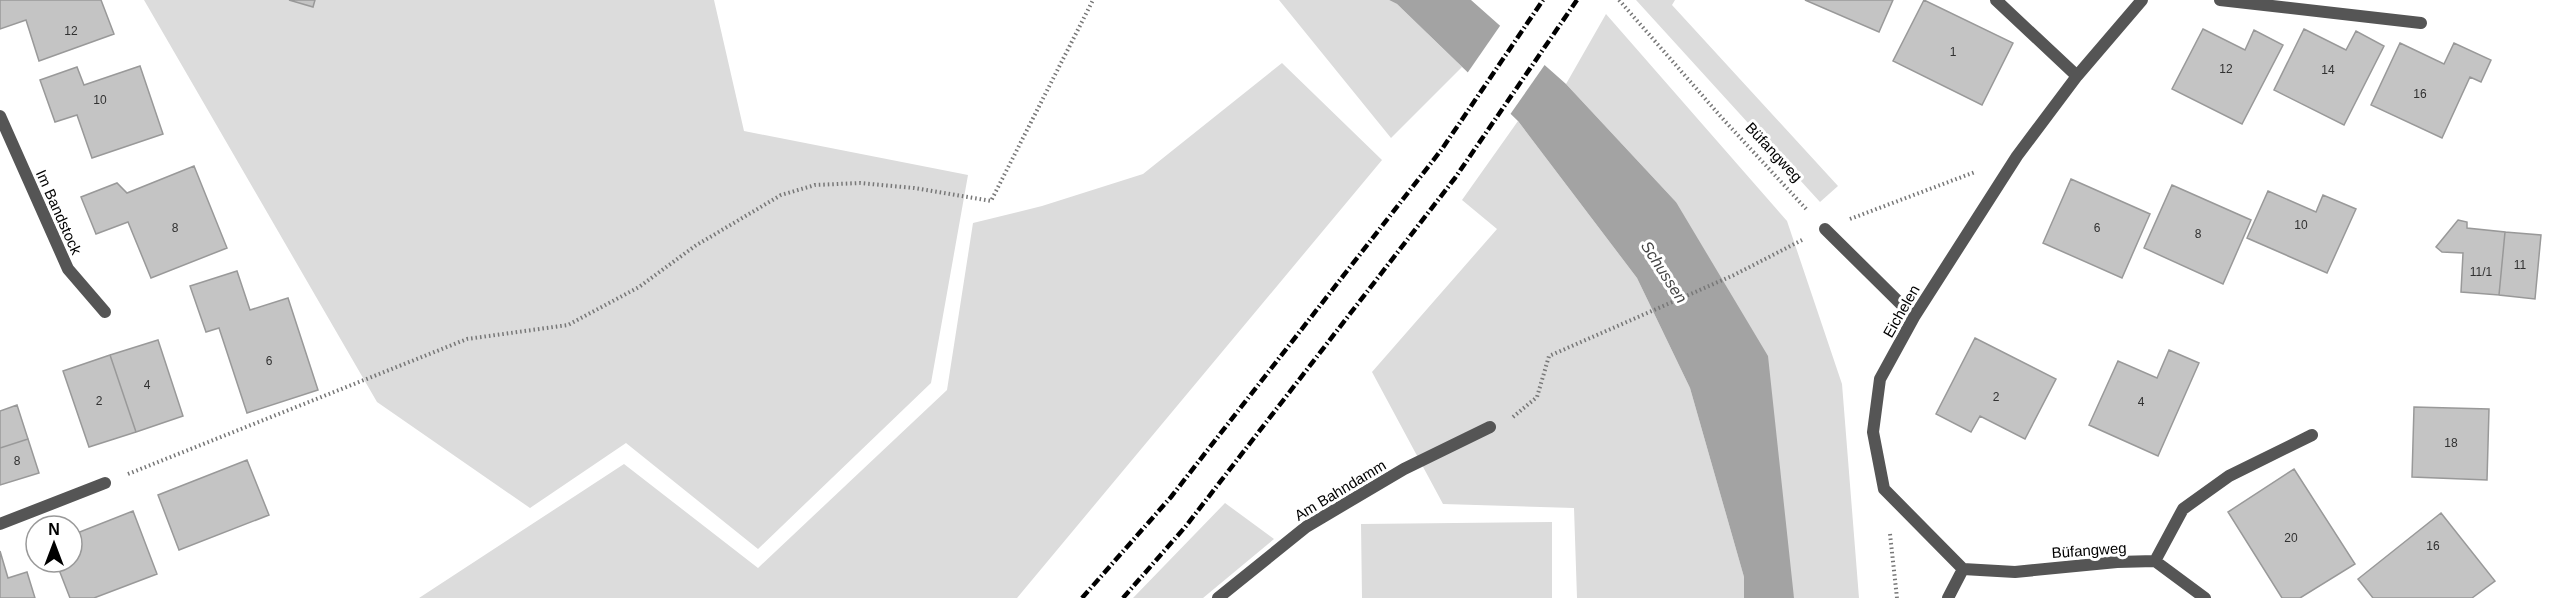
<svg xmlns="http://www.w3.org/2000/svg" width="2568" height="598" font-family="Arial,sans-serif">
	<rect width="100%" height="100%" fill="#fff"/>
	<path fill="#dcdcdc" d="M144 0H714L744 131 968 175 931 383 758 549 626 443 530 508 377 402Z
		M1279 0H1389L1397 4 1462 67 1391 138Z
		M1636 0H1675L1672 5 1838 186 1820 202Z
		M1606 14 1787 221 1842 384 1859 598H1794L1676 202 1566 84Z
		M1282 63 1382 160 1017 598H419L624 464 758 568 947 390 973 223 1042 206 1143 174Z
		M1518 121 1637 278 1690 388 1744 577V598H1577L1574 508 1443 504 1372 372 1497 229 1462 200Z
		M1225 503 1274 539 1203 598H1133Z
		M1552 522V598H1362L1361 524Z"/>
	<path fill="#a3a3a3" d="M1389 0H1471L1566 84 1676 202 1768 356 1794 598H1744V577L1690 388 1637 278 1518 121 1397 4Z"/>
	<path fill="#fff" d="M1502 23 1546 63 1509 116 1466 75Z"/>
	<path fill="#c4c4c4" stroke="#999" stroke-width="1.5" d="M0 0H101L114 34 39 61 26 20 0 29Z
		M289 0H315L313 7Z
		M1805 0H1893L1879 32Z
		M1924 0 2013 43 1982 105 1893 61Z
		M2203 29 2245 50 2254 30 2283 45 2242 124 2172 89Z
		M2304 29 2346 50 2356 31 2384 46 2344 125 2274 90Z
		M2400 43 2444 64 2454 43 2491 60 2481 82 2470 77 2442 138 2371 105Z
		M140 66 163 134 92 158 77 115 55 122 40 80 77 67 84 85Z
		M194 166 227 248 151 278 128 222 96 234 81 197 117 183 127 193Z
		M2071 179 2150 214 2122 278 2043 243Z
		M2172 185 2251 220 2223 284 2144 248Z
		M2268 191 2316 212 2323 195 2356 209 2327 273 2247 238Z
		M2458 220 2467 222V228L2505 232 2499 295 2461 292 2463 253 2442 252 2436 247Z
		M2505 232 2541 235 2535 299 2499 295Z
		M237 271 250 310 288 298 318 390 247 413 219 328 206 332 190 286Z
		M1975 338 2056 379 2025 439 1980 416 1971 432 1936 414Z
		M158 340 183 416 136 432 110 355Z
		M2169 350 2199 363 2158 456 2089 425 2118 361 2157 378Z
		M110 355 136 432 89 447 63 371Z
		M17 405 28 439 0 448V411Z
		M2414 407 2489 409 2487 480 2412 477Z
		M28 439 39 473 0 485V448Z
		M247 460 269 515 179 550 158 495Z
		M2294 469 2355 564 2300 598H2282L2228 512Z
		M133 511 157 574 94 598H70L56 562H72V535Z
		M2441 513 2495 581 2472 598H2373L2358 579Z
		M0 551 8 578 27 572 35 598H0Z"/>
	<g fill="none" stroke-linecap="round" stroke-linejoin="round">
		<path stroke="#777" stroke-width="4" stroke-dasharray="1.5 3" stroke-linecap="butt" d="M1619 0 1722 118 1808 211
			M1850 219 1975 172
			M1513 417 1537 397 1549 356 1734 275 1802 240
			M128 474 467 339 568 325 639 287 695 246 781 195 815 185 860 183 914 188 991 201 1093 0
			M1890 534 1897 598"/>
		<path stroke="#555" stroke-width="12" d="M0 524 105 483"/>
		<path stroke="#555" stroke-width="12" d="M1996 0 2077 76
			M2220 0 2421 23
			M0 116 68 269 105 312
			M1825 229 1914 317
			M2155 561 2183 509 2229 476 2312 435
			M1963 569 1884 489 1873 432 1880 379 1914 317 2017 156 2077 76 2142 0
			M1963 569 2015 572 2117 562 2155 561 2205 598
			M1218 598 1306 527 1404 469 1490 427
			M1948 598 1963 569"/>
		<path stroke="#000" stroke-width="4.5" stroke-dasharray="9 3 1.5 3" stroke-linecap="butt" d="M1082 598 1171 497 1442 149 1543 0
			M1123 598 1186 526 1455 178 1577 0"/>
	</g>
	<g text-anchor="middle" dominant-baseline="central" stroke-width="6" stroke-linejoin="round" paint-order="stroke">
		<g font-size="12" fill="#313131">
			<text x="71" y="31">12</text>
			<text x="1953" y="52">1</text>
			<text x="2226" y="69">12</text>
			<text x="2328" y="70">14</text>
			<text x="2420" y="94">16</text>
			<text x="100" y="100">10</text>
			<text x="2301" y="225">10</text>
			<text x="175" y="228">8</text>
			<text x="2097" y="228">6</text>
			<text x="2198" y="234">8</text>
			<text x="2520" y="265">11</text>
			<text x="2481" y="272">11/1</text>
			<text x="269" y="361">6</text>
			<text x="147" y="385">4</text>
			<text x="1996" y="397">2</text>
			<text x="99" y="401">2</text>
			<text x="2141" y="402">4</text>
			<text x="2451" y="443">18</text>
			<text x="17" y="461">8</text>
			<text x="2291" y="538">20</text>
			<text x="2433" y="546">16</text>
		</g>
		<g font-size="15" fill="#000" stroke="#fff">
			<text transform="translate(1774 152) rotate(47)">Büfangweg</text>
			<text transform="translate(59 212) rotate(66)">Im Bandstock</text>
			<text transform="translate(1901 311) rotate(-60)">Eichelen</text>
			<text transform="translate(1340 490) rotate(-31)">Am Bahndamm</text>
			<text transform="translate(2089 550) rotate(-4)">Büfangweg</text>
		</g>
		<g font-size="16" font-style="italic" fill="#444" stroke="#fff">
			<text transform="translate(1664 272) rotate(57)">Schussen</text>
		</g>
	</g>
	<g transform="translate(54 544)"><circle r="28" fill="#ffffff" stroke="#999999" stroke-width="1.5"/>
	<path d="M0-4.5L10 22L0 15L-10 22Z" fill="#000000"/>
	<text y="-9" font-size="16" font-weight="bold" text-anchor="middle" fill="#000000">N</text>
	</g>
</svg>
